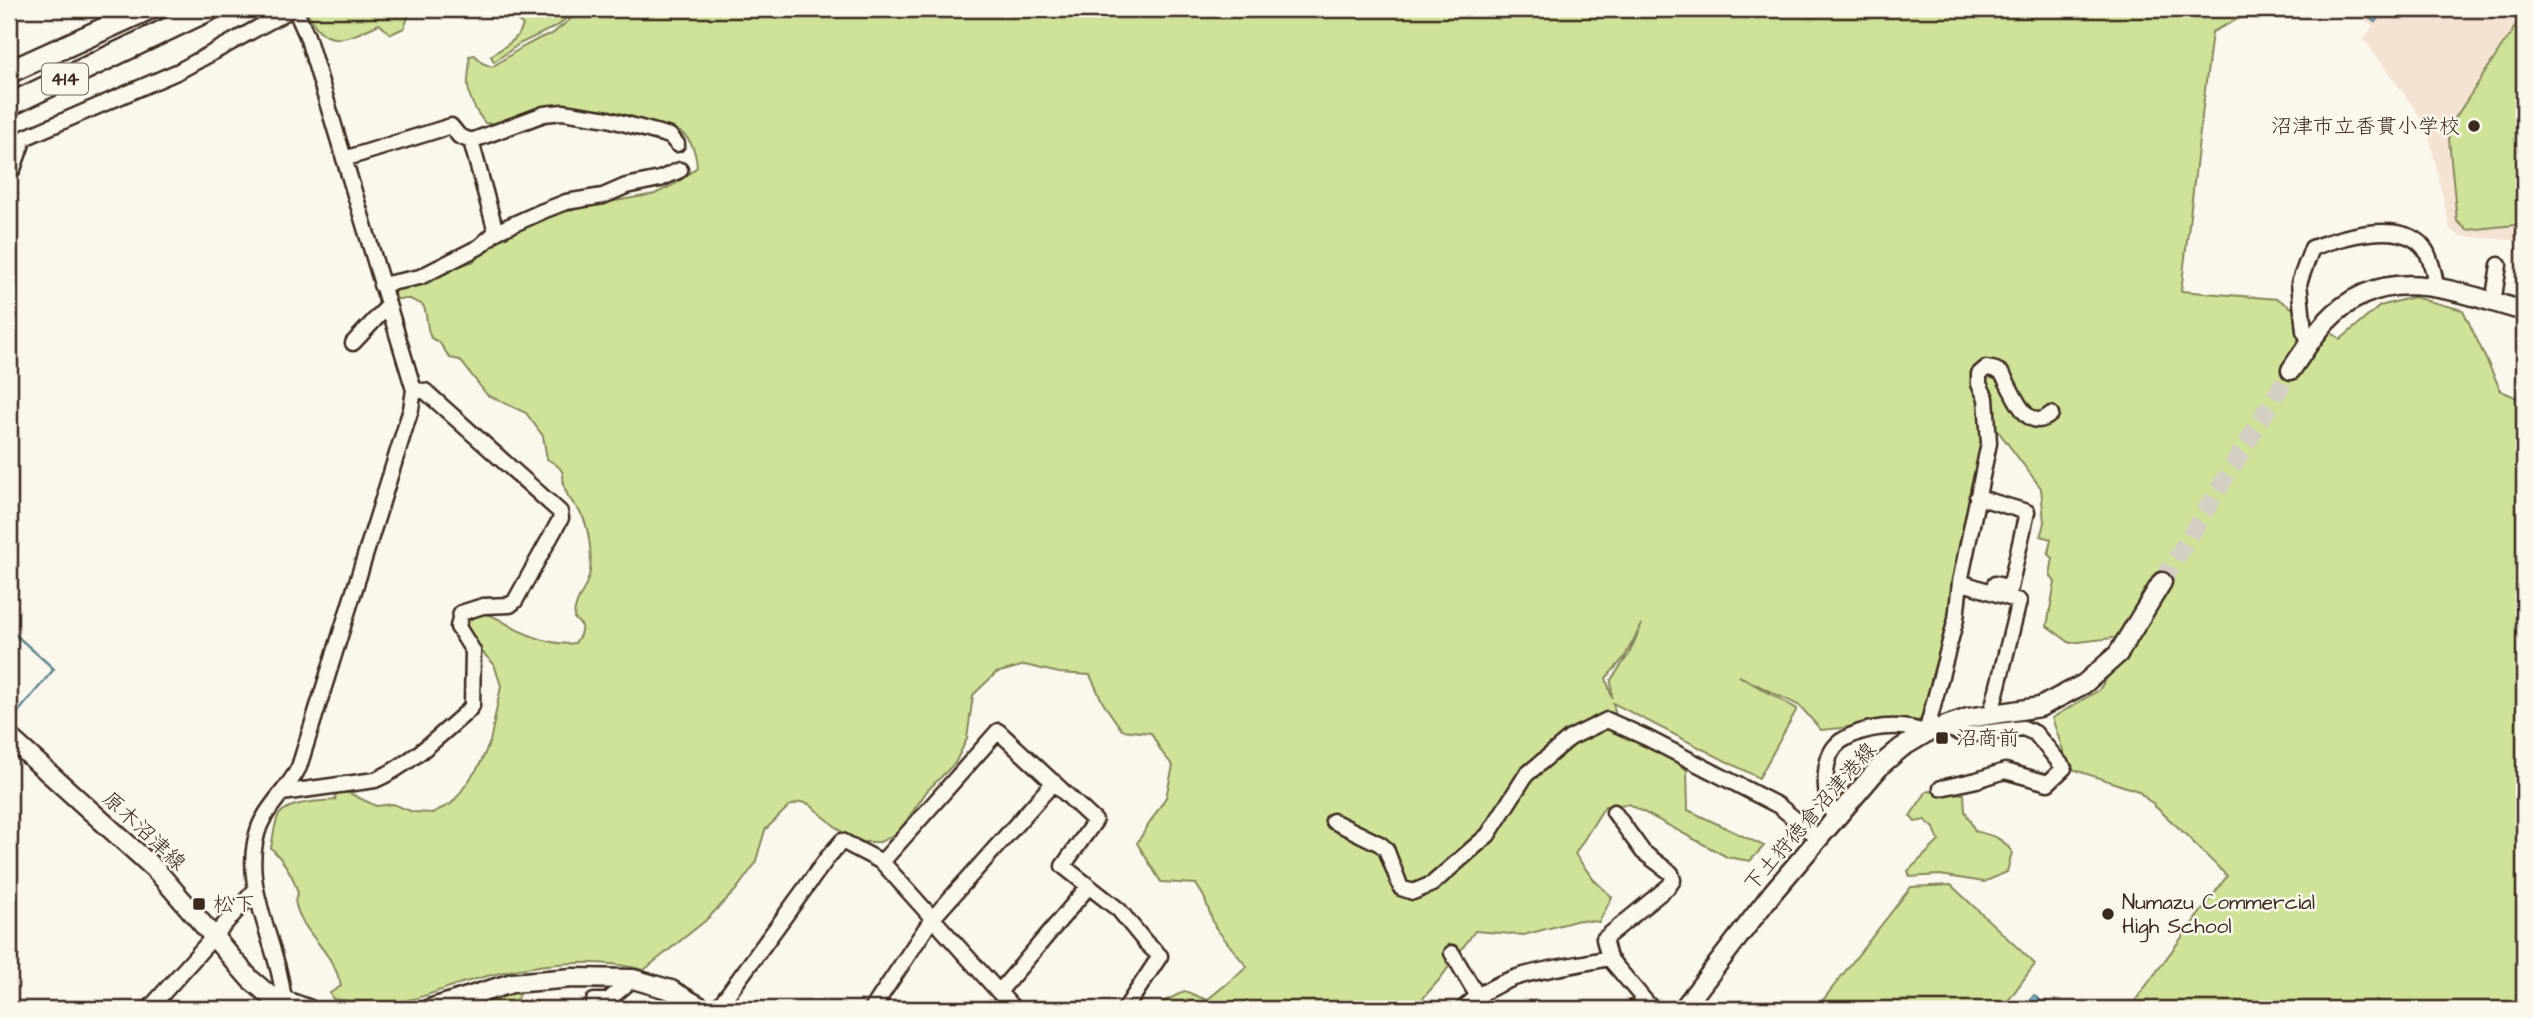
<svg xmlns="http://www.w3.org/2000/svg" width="2533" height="1018" font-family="'Architects Daughter','Klee One',sans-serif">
	<rect width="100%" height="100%" fill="#fbf7ec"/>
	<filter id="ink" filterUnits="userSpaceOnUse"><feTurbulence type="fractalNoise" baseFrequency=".0143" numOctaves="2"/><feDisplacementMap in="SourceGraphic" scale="14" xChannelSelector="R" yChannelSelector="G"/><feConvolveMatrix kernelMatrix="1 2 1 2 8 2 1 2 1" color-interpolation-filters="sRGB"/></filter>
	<g filter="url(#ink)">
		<path fill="#f4e2d2" d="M2348 9H2524V241L2460 236 2450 229 2430 140 2418 113 2364 39 2373 26Z"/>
		<path fill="#cfe398" stroke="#85865b" stroke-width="2" fill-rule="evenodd" d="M306 9H411L404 28 391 34 379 24C346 40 323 51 306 9Z
			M520 9H576L559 25 519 44 494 62 491 56C503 47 519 40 523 25L517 20Z
			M583 9H2258L2212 32 2181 291 2278 299 2341 339 2380 306 2413 297 2463 310 2501 391 2524 401V1009H2139L2132 1005 2227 876 2180 829 2138 791 2069 768 2052 718 2099 690 2125 650 2121 637 2070 643 2047 626 2055 582 2050 575 2053 558 2048 554 2051 539 2041 536 2044 522 2041 488 1998 431 1971 484 1950 633 1924 720 1821 730 1800 706 1739 676 1797 709 1759 778 1613 703 1617 721 1687 770 1688 810 1764 846 1750 861 1727 857 1629 804 1605 806 1575 854 1593 879 1612 897 1599 922 1579 920 1524 935 1475 931 1439 980 1417 1005 1420 1009H1161L1163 1002 1185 991 1207 1000 1247 967 1215 927 1204 897 1196 884 1161 882 1137 843 1166 797 1173 766 1161 751 1151 733 1122 730 1103 703 1090 675 1059 673 1025 665 996 673 973 695 967 739 955 763 927 791 898 833 880 842H863L843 833 809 804 801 802 789 806 765 830 755 864 735 891 705 921 644 970C587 955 525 965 469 981 449 986 429 996 408 1000 383 1005 358 1002 333 999L330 993 341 986C333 949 300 933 295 900L298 894C294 876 284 861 271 848 273 838 274 828 277 819 282 802 320 801 335 800L336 792 349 793 376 806 393 804 413 812 432 813 451 804 458 796 479 766 490 742 501 686 494 664 482 652 466 627C480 598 504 625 522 632 538 639 558 646 575 643L580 635 582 626 574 618C574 603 582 595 587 582 594 567 590 532 583 517 579 509 571 502 567 494 558 475 572 473 547 459L543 436 526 413 487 395 460 360 450 358 439 342 431 338C425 326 429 317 423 305L410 299H397L394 293 398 287 474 261 499 238 548 216 592 205 655 194 677 183 697 167C696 152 692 138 678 131 663 124 646 125 630 122 603 116 575 101 546 106 525 109 507 125 485 123 476 112 469 100 468 86 467 76 471 67 469 56L475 55 482 63 492 67 521 48 542 37 552 34ZM1642 624 1629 654 1611 680 1612 698 1606 678 1624 658Z
			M2524 13V224L2467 230 2457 221 2448 129Z
			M1927 791 1964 794 1965 811 1975 831C1990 835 2003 837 2012 852L2007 872 1984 882 1940 875 1910 877 1908 871 1939 841 1934 828 1925 820 1915 822 1910 816Z
			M1951 885 2035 964 2002 1009H1816L1911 887Z
			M514 992 519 994 518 998 505 1009H459L490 997Z"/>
		<path fill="#7bc4dc" stroke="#618690" stroke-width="2" d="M2356 9H2384L2375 22Z
			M2034 995 2050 1009H2023Z"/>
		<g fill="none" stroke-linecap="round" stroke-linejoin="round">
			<path stroke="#618690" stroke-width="2.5" d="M9 629 54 669 9 723"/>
			<path stroke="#d5cec3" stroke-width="18" stroke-dasharray="18 9" stroke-linecap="butt" d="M2162 582 2291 370"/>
			<g stroke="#3b2a1e" stroke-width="19">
				<path id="minor" d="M471 141 496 232
					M344 159 451 126 459 136 471 141 544 114 563 112 608 119 670 136 677 144
					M9 171 13 169 24 138 179 71 292 9
					M381 285 420 277 479 247 496 232 543 211 566 202 603 196 626 186 660 179 680 170
					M2493 303 2499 265
					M2310 342 2304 331 2299 283 2312 248C2344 236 2416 214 2430 260 2433 270 2436 277 2435 287
					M353 343 387 307
					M1977 497 2027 512 2010 588 1995 584
					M1960 582 2019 601 1991 714
					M1941 788 1977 780 2005 771 2048 783 2064 768 2035 733 2023 728 1966 735 1943 727
					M282 793 375 780C410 765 439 736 468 711L472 706 473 651 458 627 461 613 483 606 510 605 515 601 561 518 560 512 425 391 414 390
					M1614 812 1643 852 1671 873 1673 880 1669 886 1604 939 1609 958 1652 1009
					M1835 818C1823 799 1820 756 1841 741 1864 726 1901 722 1926 733L1956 619 1960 582 1989 443 1986 398 1979 384V374L1986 368C1992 369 1997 369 2002 374 2012 386 2025 437 2051 414
					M1333 821 1380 844 1386 849 1401 888 1413 892 1432 884 1488 835 1526 775 1570 738 1607 720 1647 738 1779 806 1818 838
					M882 862 998 731 1095 821 1063 866 1119 910 1146 943 1160 956 1125 1009
					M1452 953 1477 995
					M999 992 1088 887
					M594 1001H607L633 979
					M284 1008C283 947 236 886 260 825 269 804 289 788 299 767L411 409 414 390 307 36 295 9
					M149 1009 256 889
					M717 1009 828 857 842 841 882 862 1014 1009
					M872 1009 932 919 1054 782
					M1463 1009C1503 969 1557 970 1609 958
					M1632 1009 1644 1000"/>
			</g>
			<g stroke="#3b2a1e" stroke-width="23">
				<path id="major" d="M2291 370C2302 354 2313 336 2326 322 2384 259 2455 292 2524 311
					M9 737 156 870 250 979 269 995 308 1009
					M429 1009 512 983 573 978 633 979 671 990 704 1009
					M1683 1009 1773 892 1882 764 1901 748 1926 733 1968 718 2040 707 2084 684 2118 654 2162 582"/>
			</g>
			<g stroke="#3b2a1e" stroke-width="26">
				<path id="highway" d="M9 72 148 9
					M9 105 210 9"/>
			</g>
			<use href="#minor" stroke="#fbf7ec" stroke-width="14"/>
			<use href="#major" stroke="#fbf7ec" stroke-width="18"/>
			<use href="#highway" stroke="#fbf7ec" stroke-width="21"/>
		</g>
	</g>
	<g fill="#3b2a1e" stroke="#fbf7ec" stroke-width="2.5">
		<circle cx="2474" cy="126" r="7"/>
		<rect x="1935" y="731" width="14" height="14" rx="3.5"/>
		<rect x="192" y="897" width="14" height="14" rx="3.5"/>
		<circle cx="2108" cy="914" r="7"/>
	</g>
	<g text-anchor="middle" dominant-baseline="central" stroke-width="5" stroke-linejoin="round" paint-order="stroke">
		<rect fill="#fbf7ec" stroke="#75685c" stroke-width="2" x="42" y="63.5" width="46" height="31" rx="5"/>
		<g font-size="19" font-weight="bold" fill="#3b2a1e">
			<text x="65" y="79">414</text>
		</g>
		<g font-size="21" fill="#3b2a1e" stroke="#fbf7ec" text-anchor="start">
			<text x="2460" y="126" text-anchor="end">沼津市立香貫小学校</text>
			<text x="1956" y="738">沼商前</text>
			<text x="2122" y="902">Numazu Commercial<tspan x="2122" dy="24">High School</tspan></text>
			<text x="213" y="904">松下</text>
		</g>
		<g font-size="21" fill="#3b2a1e" stroke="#fbf7ec">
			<text transform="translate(1810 817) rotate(-49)">下土狩徳倉沼津港線</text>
			<text transform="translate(144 831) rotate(43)">原木沼津線</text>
		</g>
	</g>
	<rect width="2533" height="1018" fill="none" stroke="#fbf7ec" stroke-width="35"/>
	<rect x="18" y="18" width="2498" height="983" fill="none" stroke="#3b2a1e" stroke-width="2.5" filter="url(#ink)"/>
</svg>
